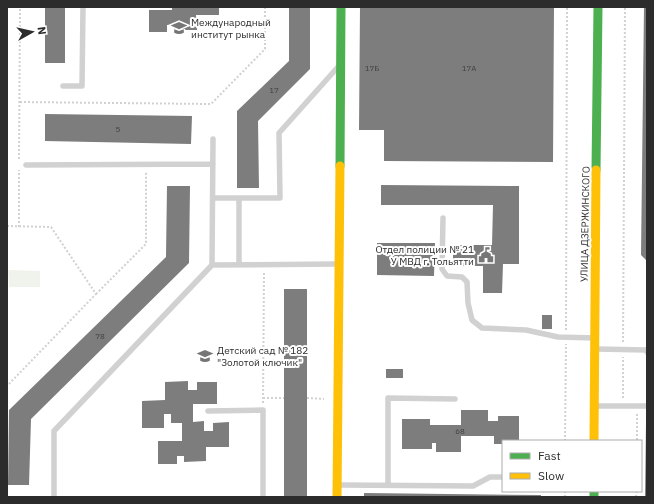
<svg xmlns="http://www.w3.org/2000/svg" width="654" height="504" font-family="'IBM Plex Sans',sans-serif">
	<rect width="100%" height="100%" fill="#fff"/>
	<path fill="#f0f3eb" d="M8 270 40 271V287H9Z"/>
	<path fill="#7d7d7d" d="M45 7H65V63H45Z
		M172 7H219V15H196L197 30H174V25H167V32H149V10H172Z
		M289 7H310V69L258 121 259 188H237V111L289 61Z
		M360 7H554L553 162 384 161V130H359Z
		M644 7H647V261L641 255Z
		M45 114 192 116 191 144 45 141Z
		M381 185 519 186V264H503L502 293H483V266H453V245H492L493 205H381Z
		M167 186H190L189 263 31 419 29 485H8L9 410 166 257Z
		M377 243H435L434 276 377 275Z
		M284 289H307V497H284Z
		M542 315H552V329H542Z
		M386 369H403V378H386Z
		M188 381V390H197V382H217V404H193V422L204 421V431H213V423L229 422V447H206V461L184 462V456H177V464H158V441H182V423H171V414H164V428H142V401L165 400V382Z
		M461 410H488V421H498V416H519V441H503V444H494V436H461V452H436V443H432V449H402V419H430V425H461Z
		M646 422H647V497H645Z
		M364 493 541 495V497H364Z"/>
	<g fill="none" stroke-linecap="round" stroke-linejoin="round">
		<path stroke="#d1d1d1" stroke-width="2" stroke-dasharray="2 2" stroke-linecap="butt" d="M20 102 211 104 265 49V7
			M19 159 20 7
			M7 226 51 227 96 294 7 386
			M19 227V170
			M96 294 146 244V172
			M566 330 567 7
			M623 342 625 7
			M263 398H284
			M307 398 324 399
			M623 398V357
			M263 403 264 272
			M637 414V441
			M565 441 566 344
			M565 497V491
			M636 497 637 491"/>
		<path stroke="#d1d1d1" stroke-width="5.5" d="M63 86H82L83 7
			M26 165 213 164
			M213 198H239
			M443 218 442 269 447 276 462 277 467 282 468 303 472 320 482 328 526 330 558 337 595 338
			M212 265 338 264
			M239 265V198H280L279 133 337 68
			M596 349 646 350 647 352
			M595 406H647
			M208 411 263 410V497
			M339 485 473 486 490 477H503
			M388 485V398L455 399
			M54 497V431L212 265 213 139"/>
		<path stroke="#4caf50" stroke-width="9" d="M340 166 341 7
			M596 170 598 7
			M594 491V497"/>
		<path stroke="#ffc107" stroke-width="9" d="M594 441 596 170
			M337 497 340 166"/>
	</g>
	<defs>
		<g id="university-bare" transform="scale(1.2)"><path d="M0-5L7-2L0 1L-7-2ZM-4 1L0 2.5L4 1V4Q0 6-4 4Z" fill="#767676" stroke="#fff" stroke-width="2.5" paint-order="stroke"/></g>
		<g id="civic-bare" transform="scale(1.2)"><path d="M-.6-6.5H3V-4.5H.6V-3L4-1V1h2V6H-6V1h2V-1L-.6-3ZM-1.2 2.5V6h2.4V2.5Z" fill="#767676" stroke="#fff" stroke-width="2.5" paint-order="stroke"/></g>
		<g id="school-bare" transform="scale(1.2)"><path d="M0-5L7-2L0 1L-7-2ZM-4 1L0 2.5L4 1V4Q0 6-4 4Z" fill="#767676" stroke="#fff" stroke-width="2.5" paint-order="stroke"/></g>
	</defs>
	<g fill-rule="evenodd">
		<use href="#university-bare" x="179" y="28"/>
		<use href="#civic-bare" x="486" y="255"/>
		<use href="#school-bare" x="205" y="356"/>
	</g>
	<g text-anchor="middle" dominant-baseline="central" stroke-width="4" stroke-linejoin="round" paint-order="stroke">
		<g font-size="8" fill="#404040">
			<text x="372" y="68">17Б</text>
			<text x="469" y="68">17А</text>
			<text x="274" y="90">17</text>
			<text x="118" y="129">5</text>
			<text x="100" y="336">78</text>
			<text x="460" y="431">68</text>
		</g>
		<g font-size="10" fill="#2c2c2c" stroke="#fff" text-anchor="start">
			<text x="191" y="22">Международный<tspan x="191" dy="12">институт рынка</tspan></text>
			<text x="474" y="249" text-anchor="end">Отдел полиции № 21<tspan x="474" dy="12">У МВД г. Тольятти</tspan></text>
			<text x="217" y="350">Детский сад № 182<tspan x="217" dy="12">"Золотой ключик"</tspan></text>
		</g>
		<g font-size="10" fill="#2c2c2c" stroke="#fff">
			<text transform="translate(585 224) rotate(-89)">УЛИЦА ДЗЕРЖИНСКОГО</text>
		</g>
	</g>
	<rect width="654" height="504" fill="none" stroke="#2c2c2c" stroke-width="16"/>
	<rect x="502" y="440" width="140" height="52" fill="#ffffff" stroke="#ababab"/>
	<rect x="510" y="453" width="20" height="6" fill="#4caf50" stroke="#ababab"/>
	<text x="538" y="460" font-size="12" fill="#2c2c2c">Fast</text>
	<rect x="510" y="473" width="20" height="6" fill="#ffc107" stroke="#ababab"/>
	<text x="538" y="480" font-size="12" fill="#2c2c2c">Slow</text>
	<g transform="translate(32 32) rotate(82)" stroke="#ffffff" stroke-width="3" paint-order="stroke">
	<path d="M0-3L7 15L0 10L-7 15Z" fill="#2c2c2c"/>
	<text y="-6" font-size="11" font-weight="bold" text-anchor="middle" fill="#2c2c2c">N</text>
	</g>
</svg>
